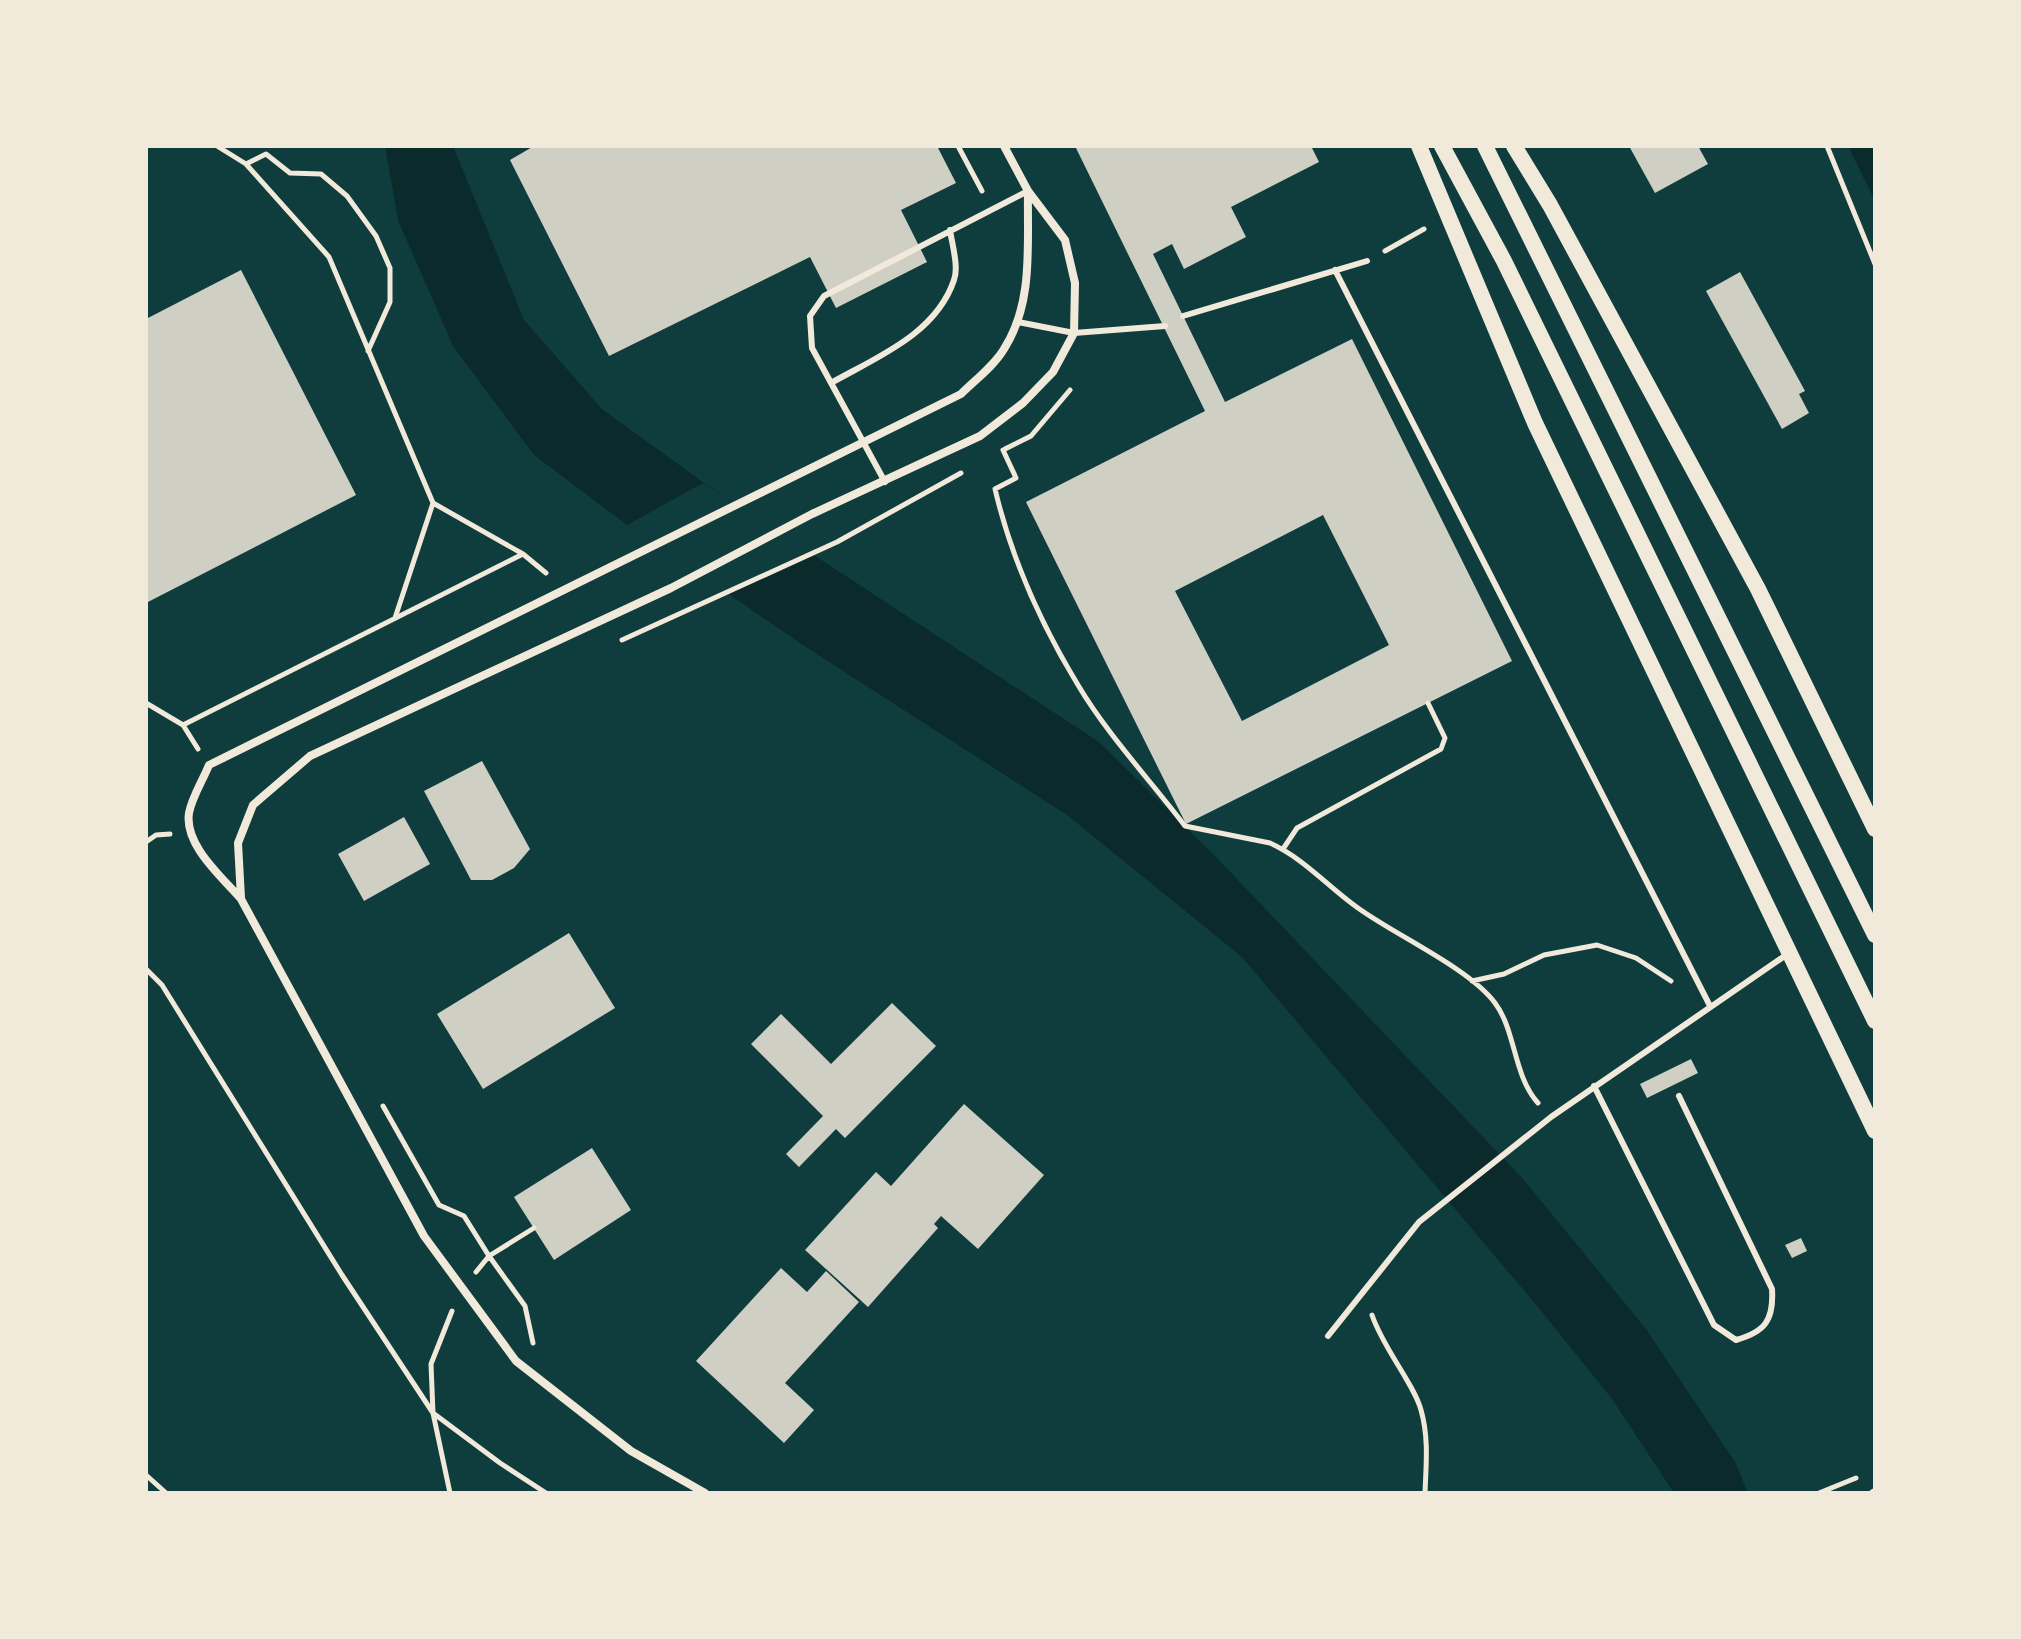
<svg xmlns="http://www.w3.org/2000/svg" width="2021" height="1639" font-family="'Source Serif 4',serif">
	<rect width="100%" height="100%" fill="#0f3d3e"/>
	<path fill="#0a2a2b" d="M385 146H453L524 320 602 409 704 483 1099 742 1214 855 1523 1179 1646 1329 1735 1462 1748 1493H1674L1612 1399 1538 1307 1242 957 1067 815 809 649 627 525 534 455 453 346 398 220Z
		M1848 146H1875V201Z"/>
	<path fill="#0f3d3e" d="M703 483 813 553 726 593 627 525Z"/>
	<path fill="#cfcfc3" fill-rule="evenodd" d="M534 146H937L956 183 901 210 927 262 836 308 810 257 609 356 510 160Z
		M1075 146H1311L1319 162 1231 207 1246 237 1184 269 1172 244 1153 254 1225 402 1352 339 1512 661 1186 824 1026 502 1205 411ZM1323 515 1389 645 1242 721 1175 591Z
		M1629 146H1698L1708 164 1655 193Z
		M241 270 356 495 146 603V319Z
		M1740 272 1805 391 1799 394 1809 413 1782 429 1706 291Z
		M482 761 530 849 514 868 492 880H471L424 791Z
		M404 817 430 864 364 901 338 854Z
		M569 933 615 1008 483 1089 437 1014Z
		M892 1003 936 1046 845 1138 836 1129 799 1167 786 1154 823 1116 751 1044 781 1014 831 1064Z
		M1691 1059 1698 1073 1647 1098 1640 1084Z
		M964 1104 1044 1175 978 1249 941 1216 934 1224 938 1228 868 1307 805 1250 876 1172 891 1186Z
		M592 1148 631 1210 554 1260 514 1197Z
		M1801 1238 1807 1251 1792 1258 1785 1245Z
		M781 1268 807 1292 826 1271 859 1302 785 1383 814 1410 784 1443 696 1361Z"/>
	<g fill="none" stroke-linecap="round" stroke-linejoin="round">
		<path stroke="#f1e9da" stroke-width="5" d="M217 146 246 164 329 257 433 503 523 554
			M958 146 982 191
			M1827 146 1875 264
			M246 164 266 154 290 173 321 174 347 196 376 236 390 268V302L368 351
			M1385 251 1424 229
			M1005 449 1031 436 1070 390
			M1003 450 1016 478 995 489C1011 557 1041 624 1078 685 1107 734 1150 780 1185 826L1270 843C1305 859 1328 887 1358 908 1395 935 1469 968 1495 1003 1516 1031 1513 1075 1538 1103
			M395 618 433 503
			M622 640 837 542 961 473
			M146 703 183 725 198 749
			M183 725 523 554 546 573
			M146 842 156 835 170 834
			M1283 849 1297 828 1441 749 1445 738 1428 703
			M146 969 162 985 342 1275 433 1413 450 1493
			M1472 981 1504 974 1544 955 1597 945 1636 958 1671 981
			M383 1106 439 1205 464 1216 489 1256 476 1272
			M452 1311 431 1364 433 1413 500 1463 546 1493
			M1372 1315C1383 1348 1414 1384 1421 1410 1429 1438 1426 1465 1425 1493
			M533 1343 525 1306 489 1256 534 1228
			M146 1475 166 1493
			M1819 1493 1856 1478"/>
		<path stroke="#f1e9da" stroke-width="6" d="M1335 270 1710 1006
			M1183 316 1367 261
			M1018 322 1074 333 1165 326
			M831 383C877 357 936 334 954 280 959 267 952 244 950 230
			M885 482 812 348 810 316 824 296 1028 191
			M1594 1086 1714 1325 1736 1340C1765 1332 1774 1320 1772 1289L1679 1096
			M1328 1336 1419 1222 1551 1117 1789 953"/>
		<path stroke="#f1e9da" stroke-width="8" d="M241 898 238 843 253 805 310 756 671 588 812 514 980 436 1023 403 1053 372 1074 333 1075 283 1065 240 1028 191 1004 146
			M705 1493 631 1451 516 1361 424 1236 241 899C222 877 184 845 189 813 192 797 203 780 209 765L961 394C975 380 994 366 1004 349 1034 302 1027 245 1028 191
			M1873 1493 1875 1492"/>
		<path stroke="#f1e9da" stroke-width="16" d="M1419 146 1535 423 1875 1131
			M1442 146 1504 261 1875 1021
			M1485 146 1875 935
			M1514 146 1550 205 1758 589 1875 829"/>
	</g>
	<rect width="2021" height="1639" fill="none" stroke="#f1e9da" stroke-width="296"/>
</svg>
